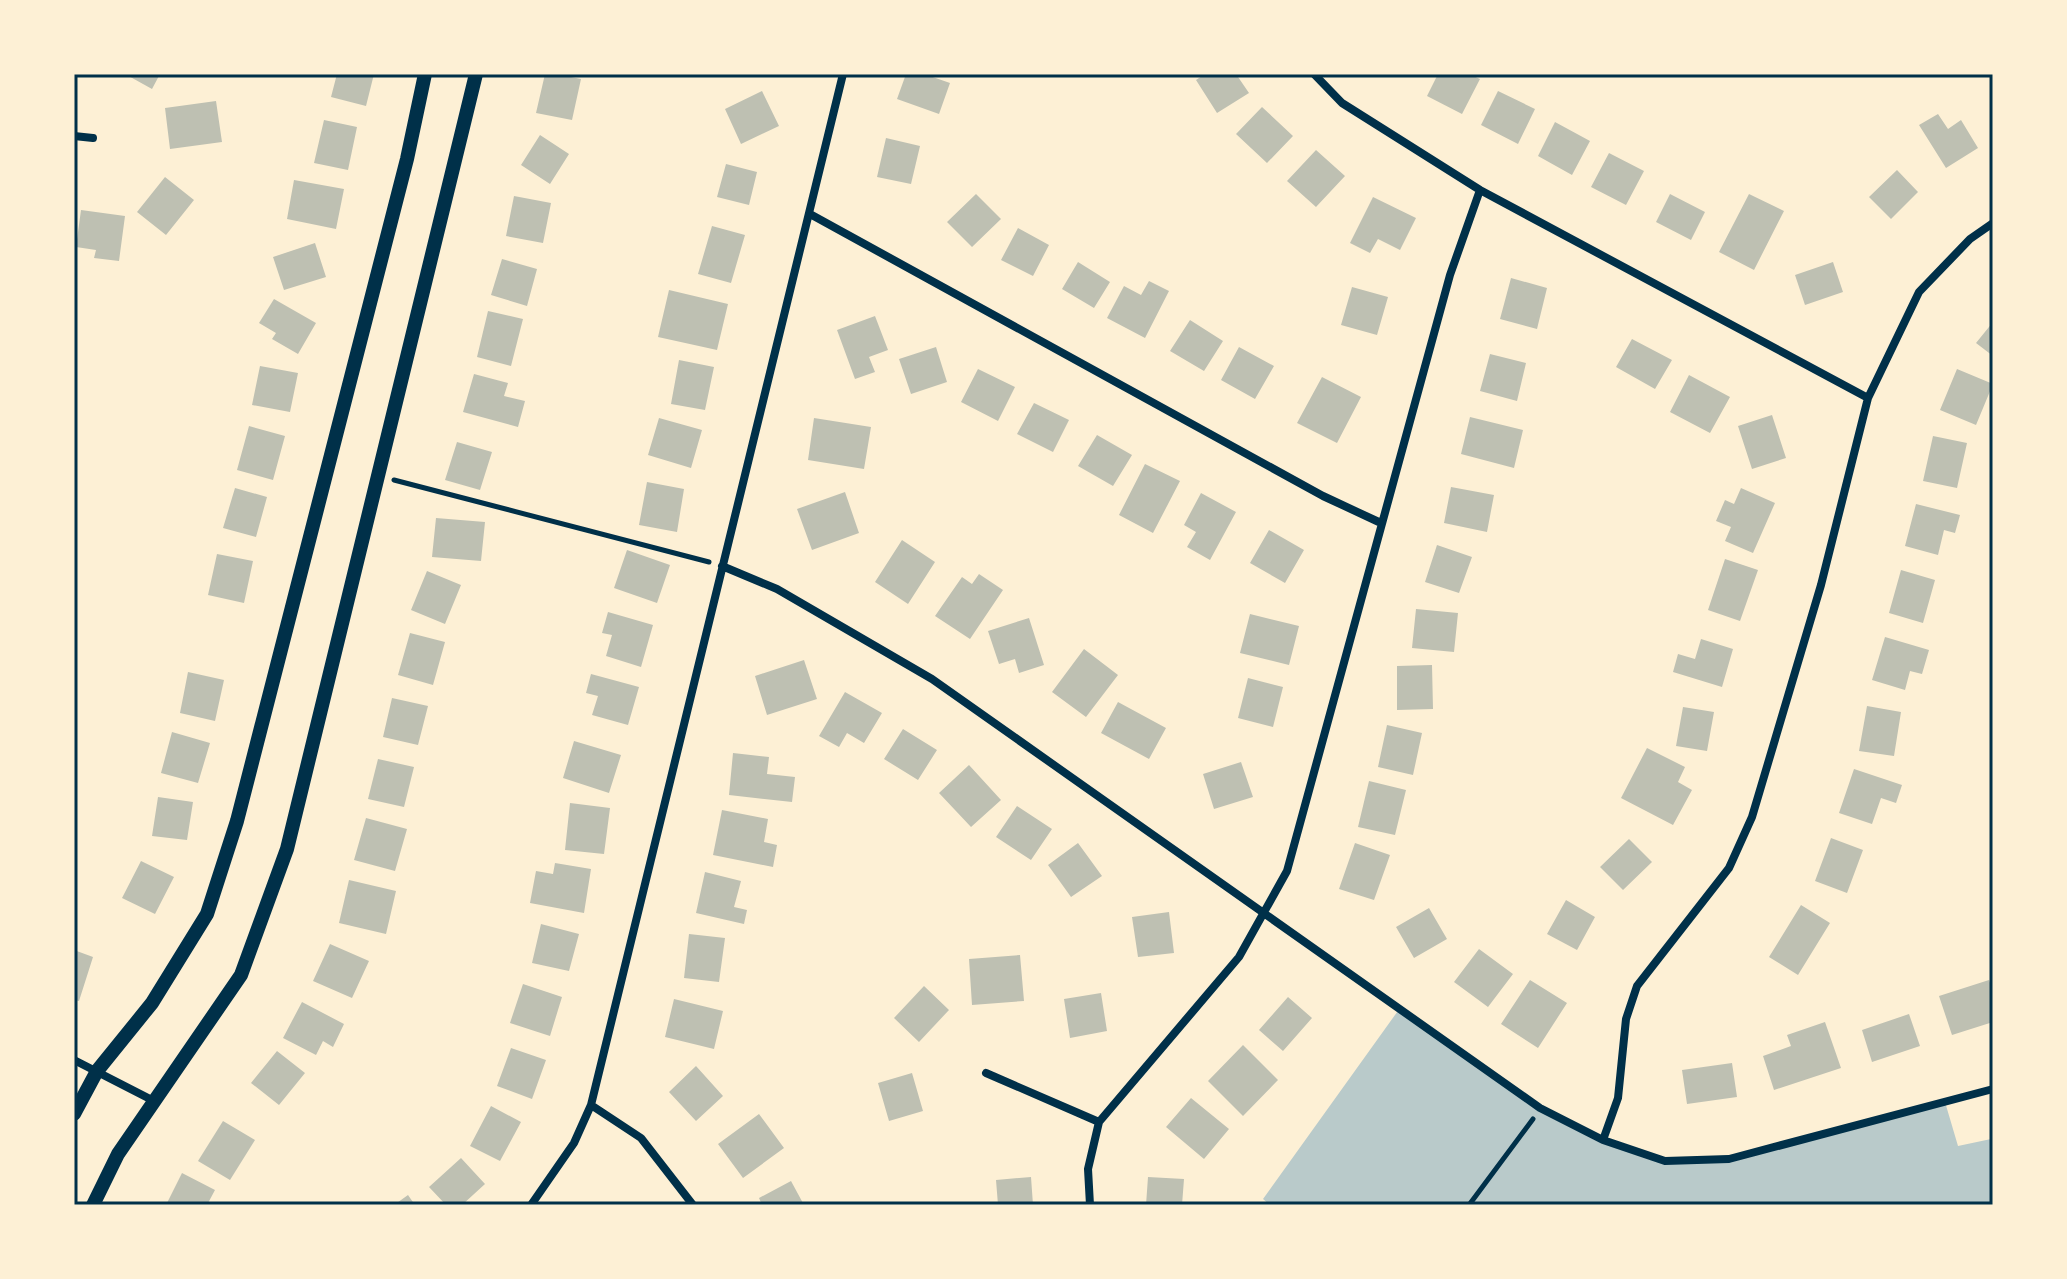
<svg xmlns="http://www.w3.org/2000/svg" width="2067" height="1279" font-family="Ubuntu,sans-serif">
	<rect width="100%" height="100%" fill="#fdf0d5"/>
	<path fill="#b9caca" d="M1400 1008 1540 1108 1603 1140 1665 1161 1751 1153 1945 1102 1958 1146 1991 1139 1993 1146V1205H1270L1263 1199Z"/>
	<path fill="#bec0b2" d="M125 74H160L152 89Z
		M337 74H374L366 106 331 97Z
		M545 74H556L581 79 572 120 536 113Z
		M906 74H924L950 83 939 114 897 99Z
		M1205 74H1236L1249 93 1217 113 1196 80Z
		M1438 74H1469L1480 79 1462 114 1427 96Z
		M762 91 779 126 741 144 725 109Z
		M1498 91 1535 109 1518 144 1481 125Z
		M216 101 222 142 170 149 165 108Z
		M1262 107 1293 136 1267 163 1236 134Z
		M1938 114 1948 129 1961 120 1978 148 1946 168 1919 125Z
		M324 120 357 127 348 170 314 163Z
		M1555 122 1590 141 1572 175 1538 156Z
		M540 135 569 154 550 184 521 165Z
		M886 138 920 146 911 184 877 177Z
		M1316 150 1345 176 1316 207 1287 181Z
		M1609 153 1644 171 1626 205 1591 187Z
		M726 164 757 172 749 205 717 197Z
		M1897 170 1918 192 1891 219 1869 197Z
		M165 177 194 200 166 235 137 212Z
		M294 180 344 189 336 229 287 219Z
		M976 194 1001 219 972 247 947 222Z
		M1670 194 1705 212 1691 240 1656 222Z
		M1749 194 1784 211 1754 270 1719 252Z
		M514 196 551 203 543 243 506 236Z
		M1373 197 1416 218 1400 250 1378 239 1370 253 1350 243Z
		M81 210 125 216 119 261 94 258 96 250 76 247Z
		M712 226 745 235 731 283 698 274Z
		M1018 228 1049 245 1033 276 1001 260Z
		M315 243 326 277 284 290 273 257Z
		M502 259 537 269 527 306 491 295Z
		M1078 262 1110 282 1094 308 1062 289Z
		M1833 262 1843 292 1805 305 1795 275Z
		M1511 278 1547 288 1537 329 1500 319Z
		M1149 281 1169 291 1145 338 1107 318 1124 286 1141 295Z
		M1352 287 1388 297 1377 335 1341 325Z
		M669 290 728 304 717 350 658 337Z
		M274 299 316 323 298 354 272 339 276 333 259 323Z
		M488 311 523 319 511 366 477 357Z
		M875 316 888 350 869 357 875 372 855 379 837 330Z
		M1190 320 1223 341 1204 371 1170 351Z
		M1993 322V356L1976 343Z
		M1632 339 1672 360 1655 389 1616 367Z
		M936 347 947 382 911 394 899 359Z
		M1239 347 1274 366 1255 399 1221 380Z
		M1490 354 1526 363 1517 401 1480 391Z
		M679 360 714 367 705 410 671 404Z
		M260 366 298 373 290 412 252 405Z
		M978 369 1015 387 998 421 961 402Z
		M1957 369 1993 384 1976 425 1940 410Z
		M474 374 508 383 504 396 525 401 518 427 463 412Z
		M1689 375 1730 397 1710 433 1670 412Z
		M1322 377 1361 397 1337 443 1297 423Z
		M1034 403 1069 420 1053 452 1017 434Z
		M1772 415 1786 458 1752 469 1738 426Z
		M1470 417 1523 430 1514 468 1461 454Z
		M659 418 702 430 691 468 648 455Z
		M814 418 871 427 864 469 808 460Z
		M249 426 285 436 273 480 237 470Z
		M1097 435 1132 455 1113 486 1078 466Z
		M1933 436 1967 443 1957 488 1923 481Z
		M457 442 492 452 480 490 445 480Z
		M1145 464 1180 481 1153 533 1119 515Z
		M647 482 684 489 677 532 639 525Z
		M1451 487 1494 495 1487 532 1444 523Z
		M235 488 267 497 256 537 223 528Z
		M1741 488 1775 503 1753 553 1725 541 1731 527 1716 521 1725 500 1734 504Z
		M845 492 859 533 812 550 797 509Z
		M1201 493 1236 512 1210 560 1187 547 1196 532 1184 525Z
		M1916 504 1960 515 1955 533 1944 530 1938 555 1905 546Z
		M436 518 485 522 481 561 432 557Z
		M1269 530 1304 550 1285 583 1250 563Z
		M902 540 935 562 908 604 875 582Z
		M1437 545 1472 557 1459 593 1425 582Z
		M627 550 670 565 657 603 614 588Z
		M217 554 253 561 244 603 208 595Z
		M1725 559 1758 570 1740 621 1708 610Z
		M1901 570 1935 580 1923 623 1889 613Z
		M427 571 461 585 445 624 411 610Z
		M979 574 1003 590 970 639 935 616 962 577 972 584Z
		M1416 609 1458 613 1454 652 1412 648Z
		M608 612 653 625 641 667 606 656 612 635 602 633Z
		M1250 614 1299 626 1289 665 1240 653Z
		M1029 618 1044 665 1019 673 1015 659 999 664 988 631Z
		M410 633 445 642 433 685 398 675Z
		M1885 637 1929 650 1922 674 1910 671 1905 690 1872 680Z
		M1701 639 1733 649 1722 687 1673 672 1678 654 1695 659Z
		M1084 649 1118 675 1086 717 1052 692Z
		M804 660 817 699 767 715 755 676Z
		M1432 665 1433 709 1397 710V666Z
		M188 672 224 680 215 721 180 713Z
		M591 674 639 687 628 725 592 715 598 696 586 693Z
		M1248 678 1283 687 1273 727 1238 718Z
		M845 692 882 713 864 743 847 733 839 747 819 736Z
		M392 698 428 706 418 745 383 737Z
		M1118 702 1166 728 1149 759 1101 733Z
		M1867 706 1901 712 1894 756 1859 751Z
		M1683 707 1714 712 1707 751 1676 746Z
		M1387 725 1422 733 1413 775 1378 767Z
		M903 729 937 750 918 780 884 759Z
		M172 732 210 743 198 783 161 773Z
		M574 741 621 755 609 793 563 778Z
		M1647 748 1685 767 1678 782 1692 790 1673 825 1621 798Z
		M733 753 769 757 767 774 795 777 792 802 729 795Z
		M378 759 414 767 404 807 368 799Z
		M1241 762 1253 797 1214 809 1203 774Z
		M969 765 1001 800 971 827 939 793Z
		M1854 769 1902 785 1896 803 1881 798 1872 824 1839 813Z
		M1369 781 1406 790 1395 835 1358 827Z
		M158 797 193 802 187 840 152 836Z
		M570 803 610 808 604 854 565 850Z
		M1017 806 1052 829 1031 860 996 837Z
		M722 810 768 819 764 842 777 845 773 867 713 855Z
		M366 818 407 829 395 871 354 860Z
		M1831 838 1863 850 1847 893 1815 881Z
		M1629 839 1652 862 1623 890 1600 867Z
		M1078 843 1102 876 1071 897 1048 865Z
		M1355 843 1390 855 1374 900 1339 889Z
		M141 861 174 877 155 914 122 898Z
		M555 863 591 869 584 913 530 903 536 871 553 874Z
		M705 872 741 881 734 907 747 910 744 924 696 913Z
		M349 880 396 891 386 934 339 923Z
		M1566 900 1595 917 1577 950 1547 934Z
		M1801 905 1830 923 1798 975 1769 957Z
		M1429 908 1447 939 1414 958 1396 927Z
		M1169 912 1174 953 1138 957 1132 917Z
		M541 924 579 934 569 971 532 963Z
		M689 934 725 938 719 982 684 978Z
		M330 944 369 961 352 998 313 981Z
		M1479 949 1513 974 1488 1007 1454 982Z
		M74 950 93 957 79 1001 74 1000Z
		M1020 955 1024 1001 972 1005 969 959Z
		M1530 980 1567 1003 1538 1048 1501 1024Z
		M1989 980 1993 991V1022L1952 1035 1939 996Z
		M523 984 562 997 550 1036 510 1023Z
		M924 986 949 1010 919 1042 894 1018Z
		M1101 993 1107 1031 1070 1038 1064 999Z
		M1288 997 1312 1018 1283 1051 1259 1030Z
		M674 999 723 1011 714 1049 665 1037Z
		M302 1002 344 1024 333 1047 323 1041 316 1055 283 1038Z
		M1909 1014 1920 1046 1872 1062 1862 1030Z
		M1825 1022 1841 1068 1774 1090 1763 1056 1791 1046 1787 1035Z
		M1243 1045 1278 1080 1243 1116 1208 1081Z
		M511 1048 546 1060 532 1099 497 1086Z
		M277 1051 305 1073 279 1105 251 1083Z
		M1732 1063 1737 1097 1687 1104 1682 1070Z
		M696 1066 723 1096 696 1121 669 1092Z
		M912 1073 923 1111 889 1121 878 1083Z
		M1191 1098 1229 1129 1204 1159 1166 1127Z
		M491 1106 521 1122 500 1161 470 1146Z
		M759 1114 784 1148 743 1178 718 1144Z
		M223 1121 255 1140 230 1180 198 1161Z
		M461 1158 485 1184 462 1205H446L429 1187Z
		M182 1173 215 1190 207 1205H166Z
		M1031 1177 1033 1205H998L996 1180Z
		M1148 1177 1184 1179 1182 1205H1146Z
		M791 1181 804 1205H762L759 1198Z
		M408 1195 415 1205H394Z"/>
	<g fill="none" stroke-linecap="round" stroke-linejoin="round">
		<path stroke="#003049" stroke-width="5" d="M394 480 709 562
			M1469 1205 1533 1119"/>
		<path stroke="#003049" stroke-width="8" d="M1314 74 1342 103 1480 190 1868 398
			M74 136 93 138
			M810 214 1323 496 1381 523
			M722 566 777 589 932 679 1540 1108 1603 1140 1665 1161 1729 1159 1993 1089
			M74 1060 154 1101
			M986 1073 1099 1122
			M591 1105 641 1138 693 1205
			M1603 1140 1618 1098 1626 1019 1637 986 1729 868 1752 817 1821 585 1868 398 1919 292 1970 239 1993 223
			M531 1205 574 1143 591 1105 843 74
			M1090 1205 1088 1169 1099 1122 1239 957 1287 871 1450 275 1480 190"/>
		<path stroke="#003049" stroke-width="14" d="M74 1114 97 1071 152 1003 207 914 237 821 407 159 425 74
			M93 1205 118 1154 241 975 287 849 476 74"/>
	</g>
	<rect width="2067" height="1279" fill="none" stroke="#fdf0d5" stroke-width="152"/>
	<rect x="76" y="76" width="1915" height="1127" fill="none" stroke="#003049" stroke-width="3"/>
</svg>
